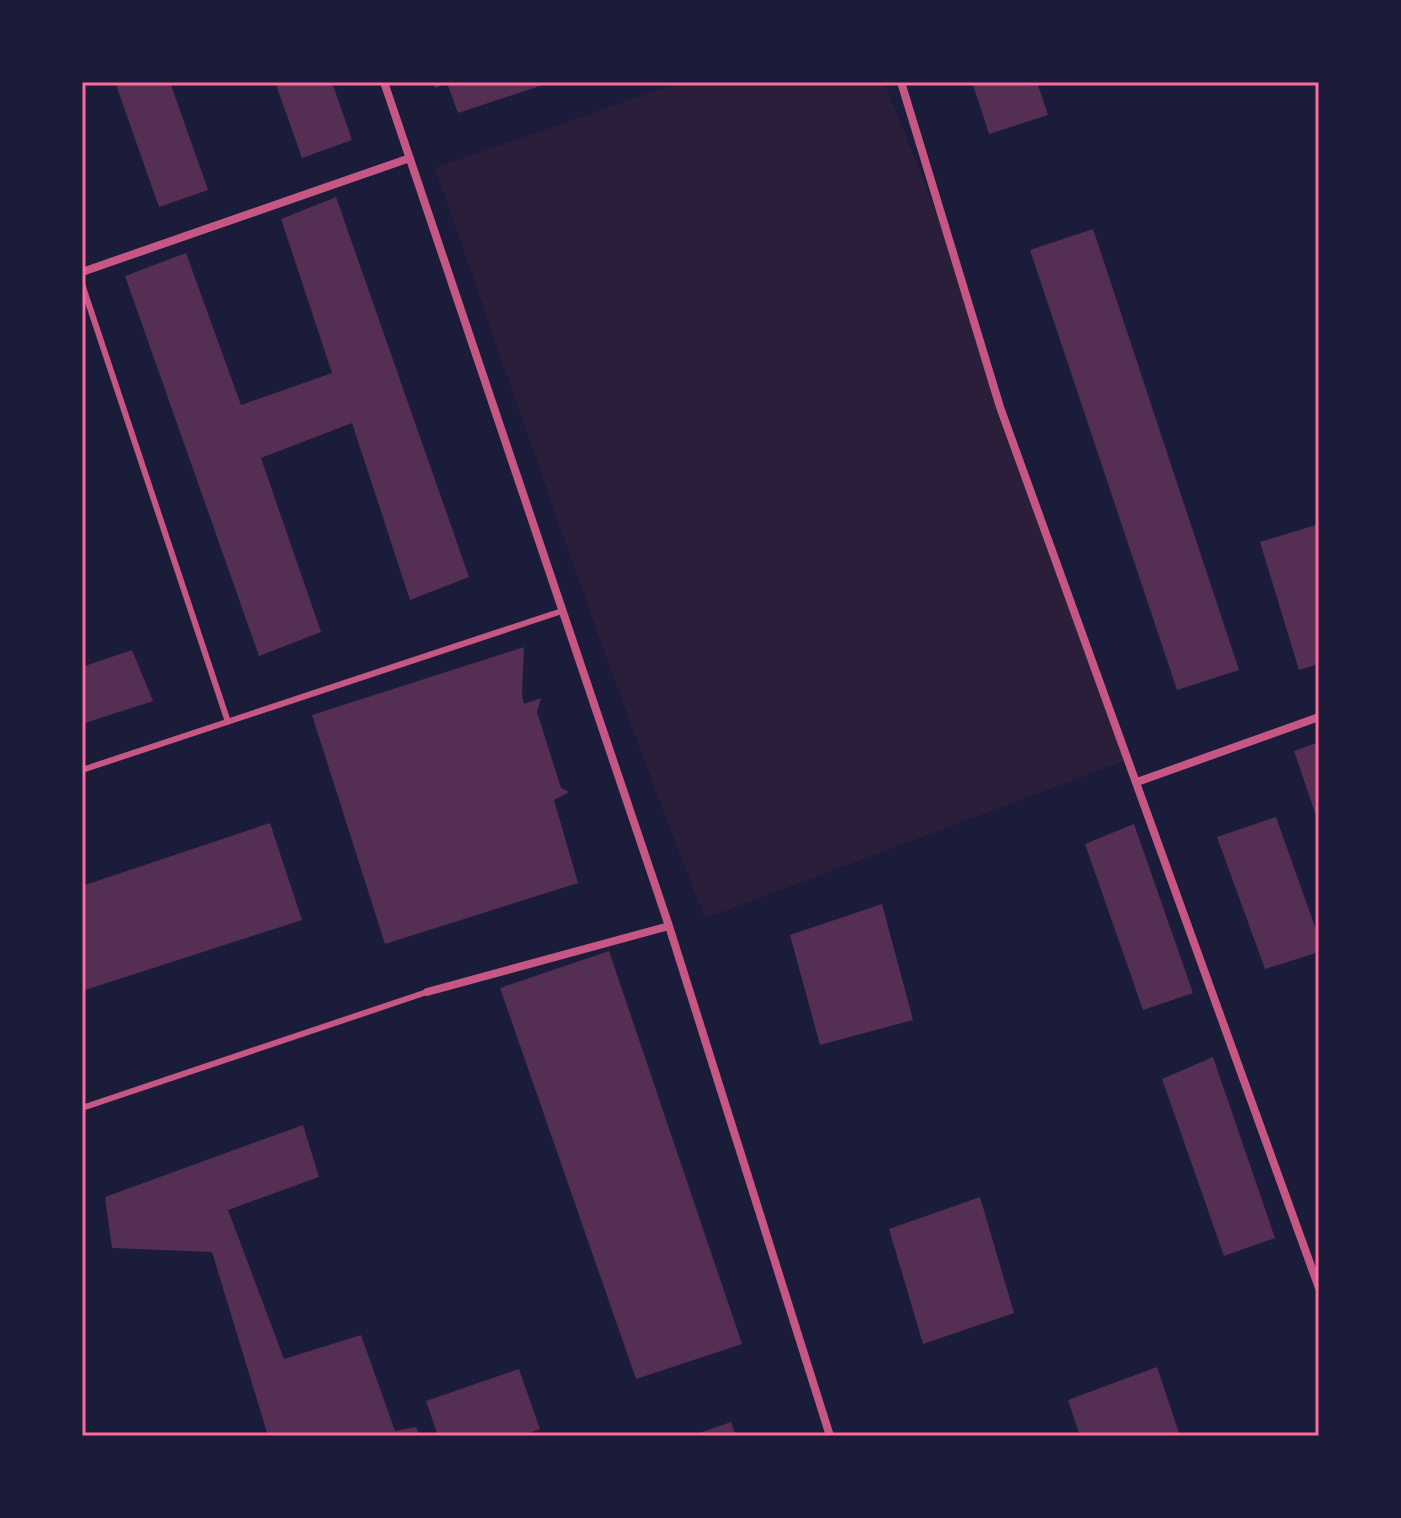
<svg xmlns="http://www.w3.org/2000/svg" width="1401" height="1518" font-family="'IBM Plex Sans',sans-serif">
	<rect width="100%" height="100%" fill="#1b1b3a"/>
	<path fill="#2a1e3b" d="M681 82H884L958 266 982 353 1129 759 705 918C607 671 523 419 435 168Z"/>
	<path fill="#542f53" d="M115 82H170L208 190 159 207Z
		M275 82H332L352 140 302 158Z
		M433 82H549V83L458 113 447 83 435 88Z
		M972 82H1037L1048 115 989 134Z
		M336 197 469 577 410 600 352 423 261 458 321 632 259 656 125 276 186 253 241 405 332 373 281 219Z
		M1093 229 1239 670 1177 690 1030 250Z
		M1319 524V664L1299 670 1260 542Z
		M524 647 522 696 524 704 541 698 537 712 561 788 569 792 554 800 578 883 385 944 312 715Z
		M132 650 153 701 82 724V667Z
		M1319 742V822H1318L1294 751Z
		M1276 817 1319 938V952L1265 969 1217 837Z
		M270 823 302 920 82 991V886Z
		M1134 824 1193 993 1143 1010 1085 844Z
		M882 904 913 1020 820 1045 790 935Z
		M609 951 742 1344 636 1379 500 988Z
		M1213 1057 1275 1238 1224 1256 1162 1079Z
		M303 1125 319 1177 228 1210 284 1359 361 1335 395 1431 416 1427 420 1436H268L212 1252 112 1248 105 1197Z
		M980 1197 1014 1313 923 1344 889 1229Z
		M1157 1367 1180 1436H1080L1068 1400Z
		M519 1369 540 1429 521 1436H438L426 1401Z
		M731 1422 736 1436H691Z"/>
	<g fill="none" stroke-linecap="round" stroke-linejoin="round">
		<path stroke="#c65784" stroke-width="6" d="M82 284 228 722
			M82 770 562 611
			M82 1108 427 992"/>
		<path stroke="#c65784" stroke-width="8" d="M384 82 669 926 830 1436
			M901 82 1000 407 1319 1288
			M82 272 410 158
			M1137 782 1319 717
			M427 992 669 926"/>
	</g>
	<rect width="1401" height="1518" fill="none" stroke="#1b1b3a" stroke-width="168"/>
	<rect x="84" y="84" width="1233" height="1350" fill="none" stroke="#ff6b9d" stroke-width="3"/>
</svg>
